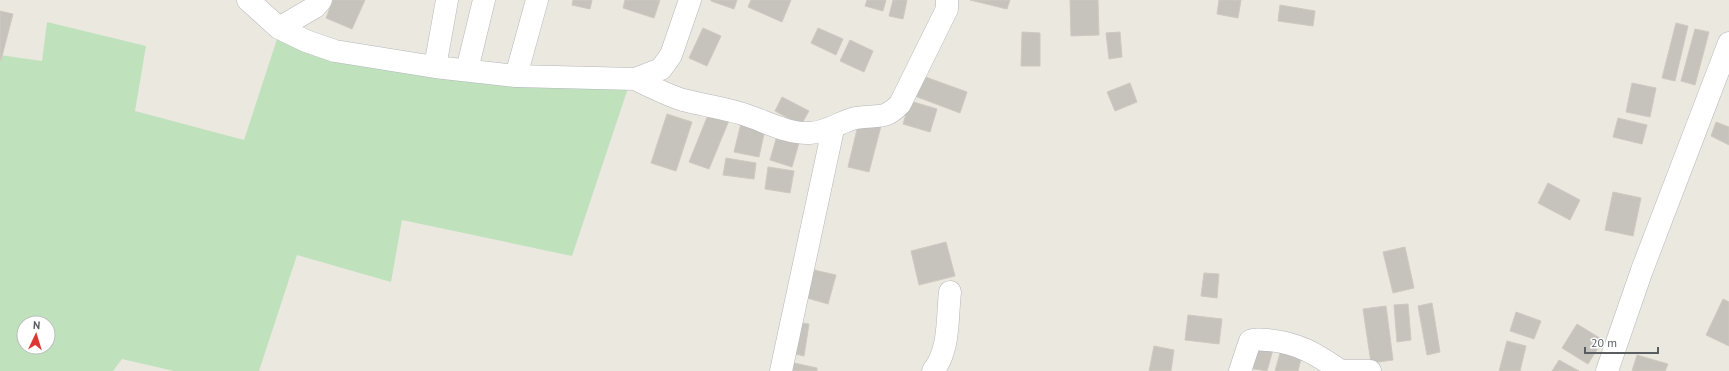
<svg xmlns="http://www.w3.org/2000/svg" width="1729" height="371" font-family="'PT Sans',sans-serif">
	<rect width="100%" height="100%" fill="#ebe8e0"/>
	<path fill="#bfe2bd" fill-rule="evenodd" d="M47 22 146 46 135 111 244 140 278 36 629 85 572 256 402 220 391 282 297 255 259 371H174L122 359 113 371H0V55L42 61ZM24 323H48V347H24Z"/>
	<path fill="#c6c3bd" stroke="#cfc9bf" d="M333 0H365L352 29 326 18Z
		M573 0H592L590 9 572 5Z
		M625 0H660L654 18 623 8Z
		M711 0H737L734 9 711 1Z
		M751 0H791L782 22 748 7Z
		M867 0H886L883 11 865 6Z
		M893 0H907L903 19 889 16Z
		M970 0H1010L1007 9Z
		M1070 0H1098L1099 35 1071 36Z
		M1219 0H1241L1238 18 1217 14Z
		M1280 5 1315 11 1313 26 1278 21Z
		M0 11 13 14 1 60H0Z
		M1676 23 1688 26 1675 81 1662 78Z
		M703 28 721 36 707 66 689 58Z
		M818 28 843 39 836 55 811 43Z
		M1695 29 1709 32 1695 85 1681 81Z
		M1022 32 1040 33V66H1021Z
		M1120 32 1122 57 1109 59 1106 33Z
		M850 40 873 51 864 72 840 61Z
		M920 75 967 92 960 113 912 95Z
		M1130 83 1137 102 1115 111 1107 92Z
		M1632 83 1656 88 1650 117 1626 112Z
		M782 97 809 111 801 125 775 111Z
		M910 101 937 109 930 132 903 124Z
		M710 110 730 118 709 169 689 162Z
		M667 114 692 122 676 171 651 163Z
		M1618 118 1647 125 1642 144 1613 137Z
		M742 119 766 125 759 157 734 152Z
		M859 121 881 126 869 172 848 167Z
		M1716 122 1729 127V145L1711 136Z
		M779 129 801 136 792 167 770 160Z
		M726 158 756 163 754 179 723 175Z
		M768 167 794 171 790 193 765 189Z
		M1548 183 1580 200 1570 220 1538 203Z
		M1613 192 1641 198 1633 236 1605 230Z
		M946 242 955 276 919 285 911 251Z
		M1405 247 1414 288 1393 293 1383 252Z
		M814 270 836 275 828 304 807 298Z
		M1204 273 1219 274 1217 298 1201 296Z
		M1723 299 1729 302V346L1706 335Z
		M1432 303 1440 352 1427 355 1418 306Z
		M1408 304 1411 340 1397 342 1394 305Z
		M1386 306 1393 360 1371 363 1363 309Z
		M1516 312 1541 321 1534 339 1510 331Z
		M1188 315 1222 319 1219 344 1185 340Z
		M795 322 809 324 804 356 791 353Z
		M1577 324 1603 340 1588 364 1562 348Z
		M1255 340 1274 346 1267 371 1248 368Z
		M1507 341 1526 346 1520 371H1499Z
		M1154 346 1174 350 1171 371H1149Z
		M1282 346 1303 351 1298 371H1275Z
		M1637 355 1668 364 1665 371H1632Z
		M1559 360 1579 371H1552Z
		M794 363 817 368V371H792Z"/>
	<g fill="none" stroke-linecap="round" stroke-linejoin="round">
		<g stroke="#b3b6ba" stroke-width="23">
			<path id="minor" d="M248 0 279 28 306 41 335 51 435 67 516 76 635 79 661 69 671 55 690 0
				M279 28 315 7 321 0
				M435 67 447 0
				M467 70 484 0
				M516 76 537 0
				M635 79C651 87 667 95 683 100 703 105 723 108 743 114 765 121 787 134 810 133 829 132 841 121 856 118 877 114 884 121 900 104L947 9V0
				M781 371 833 129
				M933 371C950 350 947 318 950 292
				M1240 371 1250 341C1255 338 1262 340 1268 340 1299 343 1316 354 1341 371
				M1346 371H1370
				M1607 371 1642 270 1729 43"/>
		</g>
		<use href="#minor" stroke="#fff" stroke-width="22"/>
	</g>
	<g transform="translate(36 335) rotate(4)"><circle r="19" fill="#ffffff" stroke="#bdbebf"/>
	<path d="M0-3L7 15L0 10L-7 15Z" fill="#de3733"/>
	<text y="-6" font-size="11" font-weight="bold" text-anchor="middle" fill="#595d60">N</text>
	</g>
	<path d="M1585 347v6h73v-6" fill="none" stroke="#595d60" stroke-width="2"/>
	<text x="1591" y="347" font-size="12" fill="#595d60" stroke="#ffffff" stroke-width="3" paint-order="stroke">20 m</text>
</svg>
